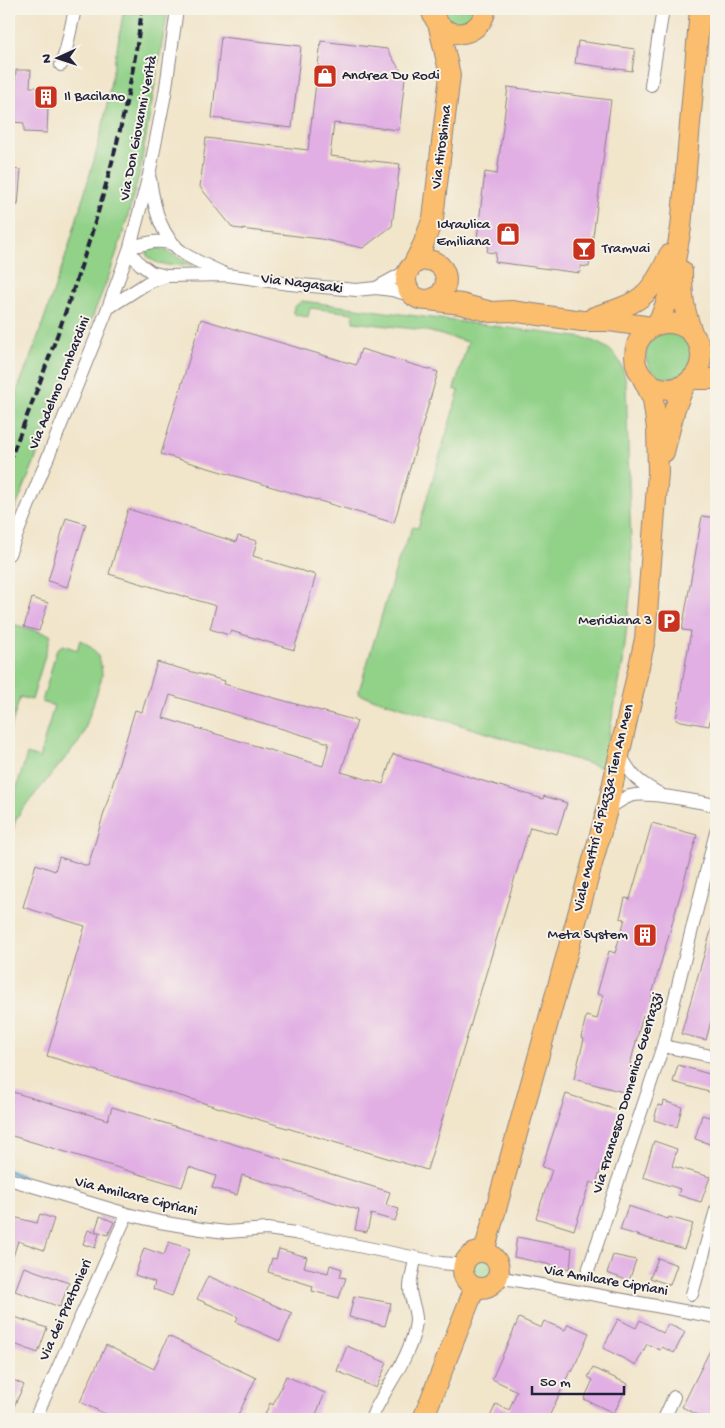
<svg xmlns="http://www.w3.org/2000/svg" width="725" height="1428" font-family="'Gochi Hand',sans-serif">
	<rect width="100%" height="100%" fill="#f7f3e8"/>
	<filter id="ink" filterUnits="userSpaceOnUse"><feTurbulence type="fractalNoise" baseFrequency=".02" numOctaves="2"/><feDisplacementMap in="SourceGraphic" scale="10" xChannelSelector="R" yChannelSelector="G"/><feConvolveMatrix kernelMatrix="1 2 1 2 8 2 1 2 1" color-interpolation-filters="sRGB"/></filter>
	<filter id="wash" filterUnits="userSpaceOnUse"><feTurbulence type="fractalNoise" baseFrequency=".0096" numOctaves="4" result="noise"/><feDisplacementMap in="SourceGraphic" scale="20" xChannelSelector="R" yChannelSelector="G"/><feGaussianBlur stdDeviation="1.12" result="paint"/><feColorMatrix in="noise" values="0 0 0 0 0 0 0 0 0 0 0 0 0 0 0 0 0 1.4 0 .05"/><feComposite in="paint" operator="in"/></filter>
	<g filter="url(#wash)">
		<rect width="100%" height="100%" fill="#f1e5ca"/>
		<path fill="#91d188" stroke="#5a7a62" d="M124 9H168L140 171 124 230 110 273 9 525V411L34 348 68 249 96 153 104 120Z
			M441 9H477L470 20 459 25 447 21Z
			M154 248 163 249 192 265C178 266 157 267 147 256V251Z
			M302 301 585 338C611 348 620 353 626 382L632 578 623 663 606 749 609 755 606 769 358 694 399 558 413 527 418 528 459 391 454 389 468 342 423 330 353 322V313L310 308 308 317 296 315 293 312 294 307Z
			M646 355a23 23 0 1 1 46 0a23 23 0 1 1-46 0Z
			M9 623 51 635 32 700 20 697 9 734Z
			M80 640C96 648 102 659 102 677L84 732 79 742 21 811 16 819 9 844V812L27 754 39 758 54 706 42 702 57 649 63 645 77 650Z
			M468 1270a13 13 0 1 1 26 0a13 13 0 1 1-26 0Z"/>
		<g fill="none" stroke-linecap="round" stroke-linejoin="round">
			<path stroke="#5da9d6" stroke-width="4" d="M9 1171 23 1177"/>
		</g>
		<g id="blocks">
			<path fill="#e1afe4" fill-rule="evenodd" d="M221 37 301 46 292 128 212 118Z
				M321 41 387 49 405 78 399 130 334 123 330 156 400 164 392 226 363 248 321 239 233 228 200 187 206 138 308 150Z
				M578 41 635 49 632 71 575 63Z
				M16 70H31L30 87 55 88 54 108 48 107 47 133 24 132V123L12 122Z
				M508 87 611 100 589 267 581 266 580 273 495 262 496 253 487 252 489 240 477 239 485 172 497 174Z
				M9 169 21 170 18 205 9 204Z
				M201 319 356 365 361 349 438 372 394 523 161 454Z
				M128 509 236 542 238 536 257 541 253 556 316 575 294 650 231 631 229 635 210 629 216 606 109 574Z
				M702 516 716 518V688L709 726 676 720 691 631 682 630Z
				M66 518 86 524 67 587 48 581Z
				M32 598 48 603 39 631 24 627Z
				M157 662 225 681 224 684 357 721 341 772 383 784 393 754 543 799 544 796 567 803 557 834 530 827 427 1170 47 1056 85 926 23 907 36 864 55 871 59 857 88 866 135 710 142 712ZM170 695 329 743 323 766 163 718Z
				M652 823 697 835 646 1016 643 1015 629 1069 633 1070 627 1093 574 1079 584 1039 581 1038 586 1016 597 1019 603 995 597 994 609 951 615 953 625 919 620 918 625 898 630 899Z
				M713 924 716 925V1006H715L706 1040 681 1034Z
				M678 1065 716 1076V1094L673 1082Z
				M9 1091 108 1120 112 1107 390 1192 386 1205 399 1209 395 1221 371 1214 367 1232 355 1230 359 1210 242 1175 237 1195 212 1188 216 1176 189 1167 182 1187 9 1135Z
				M566 1094 620 1111 596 1184 590 1182 574 1230 536 1218 552 1170 542 1167Z
				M664 1101 682 1107 677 1127 654 1120 658 1105 663 1106Z
				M702 1115 716 1119V1146L695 1139Z
				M654 1141 677 1149 672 1166 710 1177 701 1202 678 1195 680 1189 643 1177Z
				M628 1206 668 1219 669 1217 693 1224 684 1249 620 1230Z
				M40 1214 54 1219 44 1250 18 1241 11 1263H9V1216L37 1223Z
				M100 1216 114 1222 108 1235 95 1231Z
				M88 1230 99 1234 95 1248 83 1244Z
				M517 1237 572 1248 570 1269 514 1257Z
				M169 1242 190 1249 172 1296 153 1289 155 1282 135 1275 144 1248 164 1255Z
				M279 1249 307 1257 304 1267 328 1273 330 1265 342 1269 340 1277 346 1278 339 1298 312 1291 313 1286 268 1272 272 1258 276 1259Z
				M613 1255 636 1260 629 1281 607 1273Z
				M658 1258 677 1265 670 1285 650 1278Z
				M24 1267 69 1283 60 1307 15 1291Z
				M208 1276 292 1313 280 1341 236 1322 238 1317 197 1299Z
				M354 1296 391 1303 385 1326 349 1317Z
				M9 1315 47 1328 38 1353 9 1342Z
				M519 1318 541 1328 544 1321 565 1330 568 1324 589 1333 572 1372 570 1371 548 1419H489L496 1404 509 1410 517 1391 492 1379Z
				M618 1319 636 1328 640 1320 663 1333 668 1324 685 1332 674 1353 662 1347 660 1350 647 1344 636 1365 603 1348Z
				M168 1336 256 1378 236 1419H116L80 1402 106 1345 154 1369Z
				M716 1338V1419H706L682 1407Z
				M347 1346 387 1363 376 1388 337 1371Z
				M593 1368 628 1384 614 1413 584 1399 593 1380 588 1377Z
				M286 1376 325 1393 314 1419H263L270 1403 273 1405Z
				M9 1378 24 1385 9 1417Z"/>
		</g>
	</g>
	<g filter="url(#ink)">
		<use href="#blocks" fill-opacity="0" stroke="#8a8482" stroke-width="1"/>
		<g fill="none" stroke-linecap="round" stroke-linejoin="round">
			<g stroke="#8a8482" stroke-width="14">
				<path id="street" d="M61 65 66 50 75 9
					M651 85 663 9
					M150 179C154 207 160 238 186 255 198 262 212 268 225 274
					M130 247C145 244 160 238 175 245
					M129 251 140 264 151 272 166 276 227 275 290 284 356 290 376 288 392 290 414 296
					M376 288 407 271
					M108 308 147 283 166 276
					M9 554 108 308 130 247 149 175 165 94 177 9
					M620 754C632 777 638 782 660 794
					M607 810C614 805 621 799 630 796 646 790 697 802 716 805
					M663 1046 716 1057
					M9 1179 127 1214 160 1222 201 1229 227 1232 267 1229 295 1233 441 1263 464 1265
					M587 1274 663 1046 716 832
					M498 1277 716 1317
					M692 1294 716 1210
					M35 1419 127 1214
					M371 1419C385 1386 411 1359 416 1322 417 1310 410 1300 410 1288 410 1279 414 1268 415 1258
					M664 1419 674 1397"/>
			</g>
			<g stroke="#8a8482" stroke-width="22">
				<path id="primary" d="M431 9C439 41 479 42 486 9
					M406 280a20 20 0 1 1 40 0a20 20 0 1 1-40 0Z
					M414 263 423 245 433 218 450 75 439 27
					M682 271C682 297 684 311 693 335
					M429 300 461 304 491 312 511 311 582 321H609L652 327
					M594 317C638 303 650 299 669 255
					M635 356a33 33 0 1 1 66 0a33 33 0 1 1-66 0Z
					M656 325 662 314 669 294 681 228 700 9
					M691 379H716
					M664 452 675 408 685 384
					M484 1252 607 810 645 639 658 473 657 429 653 399 642 377
					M463 1270a18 18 0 1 1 36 0a18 18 0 1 1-36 0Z
					M423 1419 475 1287"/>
			</g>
			<use href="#street" stroke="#fff" stroke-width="12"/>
			<use href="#primary" stroke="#fbbd6e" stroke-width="20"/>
			<path stroke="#22223b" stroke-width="4" stroke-dasharray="8 4" stroke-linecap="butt" d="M9 462C66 317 123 164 142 9"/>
		</g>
	</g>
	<defs>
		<g id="shop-square" transform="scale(1.25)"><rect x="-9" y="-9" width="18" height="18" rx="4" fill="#c8321e" stroke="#f7f3e8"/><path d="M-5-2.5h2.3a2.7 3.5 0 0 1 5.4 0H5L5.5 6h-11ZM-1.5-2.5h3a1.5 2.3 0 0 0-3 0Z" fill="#fff"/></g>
		<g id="building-square" transform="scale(1.25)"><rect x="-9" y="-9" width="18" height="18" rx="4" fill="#c8321e" stroke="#f7f3e8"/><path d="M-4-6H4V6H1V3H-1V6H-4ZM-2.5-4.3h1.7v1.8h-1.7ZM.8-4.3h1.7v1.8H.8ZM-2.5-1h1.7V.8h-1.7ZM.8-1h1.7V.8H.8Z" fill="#fff"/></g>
		<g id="bar-square" transform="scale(1.25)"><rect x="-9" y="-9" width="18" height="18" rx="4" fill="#c8321e" stroke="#f7f3e8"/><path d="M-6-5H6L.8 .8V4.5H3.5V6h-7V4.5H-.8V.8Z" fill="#fff"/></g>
		<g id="parking-square" transform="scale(1.25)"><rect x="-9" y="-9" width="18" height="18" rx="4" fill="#c8321e" stroke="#f7f3e8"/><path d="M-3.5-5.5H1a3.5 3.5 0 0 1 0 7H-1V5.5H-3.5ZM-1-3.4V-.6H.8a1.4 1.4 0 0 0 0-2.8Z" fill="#fff"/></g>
	</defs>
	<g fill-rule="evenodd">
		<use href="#shop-square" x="325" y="76"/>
		<use href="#building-square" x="46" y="97"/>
		<use href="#shop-square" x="508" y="234"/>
		<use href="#bar-square" x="584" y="249"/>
		<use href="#parking-square" x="669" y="621"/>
		<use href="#building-square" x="645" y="935"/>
	</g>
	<g text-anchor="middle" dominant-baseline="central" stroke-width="4" stroke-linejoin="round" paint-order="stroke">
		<g font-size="15" fill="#22223b" stroke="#f7f3e8" text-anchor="start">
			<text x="342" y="76">Andrea Du Rodi</text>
			<text x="64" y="97">Il Bacilano</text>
			<text x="490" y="225" text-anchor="end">Idraulica<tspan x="490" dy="17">Emiliana</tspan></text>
			<text x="602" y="249">Tramvai</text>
			<text x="652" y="621" text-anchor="end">Meridiana 3</text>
			<text x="628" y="935" text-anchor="end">Meta System</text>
		</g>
		<g font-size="15" fill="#22223b" stroke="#f7f3e8">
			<text transform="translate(139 128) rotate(-79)">Via Don Giovanni Verità</text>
			<text transform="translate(442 147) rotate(-83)">Via Hiroshima</text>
			<text transform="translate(302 284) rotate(7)">Via Nagasaki</text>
			<text transform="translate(60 383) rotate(-68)">Via Adelmo Lombardini</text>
			<text transform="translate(604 808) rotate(-76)">Viale Martiri di Piazza Tien An Men</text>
			<text transform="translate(628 1093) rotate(-73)">Via Francesco Domenico Guerrazzi</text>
			<text transform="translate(136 1197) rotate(14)">Via Amilcare Cipriani</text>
			<text transform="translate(606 1281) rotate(10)">Via Amilcare Cipriani</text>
			<text transform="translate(66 1310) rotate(-66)">Via dei Pratonieri</text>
		</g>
	</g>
	<rect width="725" height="1428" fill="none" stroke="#f7f3e8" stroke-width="30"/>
	<g transform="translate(58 58) rotate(267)" stroke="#f7f3e8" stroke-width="4" paint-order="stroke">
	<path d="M0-4L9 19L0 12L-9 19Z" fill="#22223b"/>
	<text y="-8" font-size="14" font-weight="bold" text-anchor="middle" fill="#22223b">N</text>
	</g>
	<path d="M532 1386v8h92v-8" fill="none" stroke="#22223b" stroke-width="2.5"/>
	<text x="540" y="1386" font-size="15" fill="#22223b" stroke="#f7f3e8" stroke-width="4" paint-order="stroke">50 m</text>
</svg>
